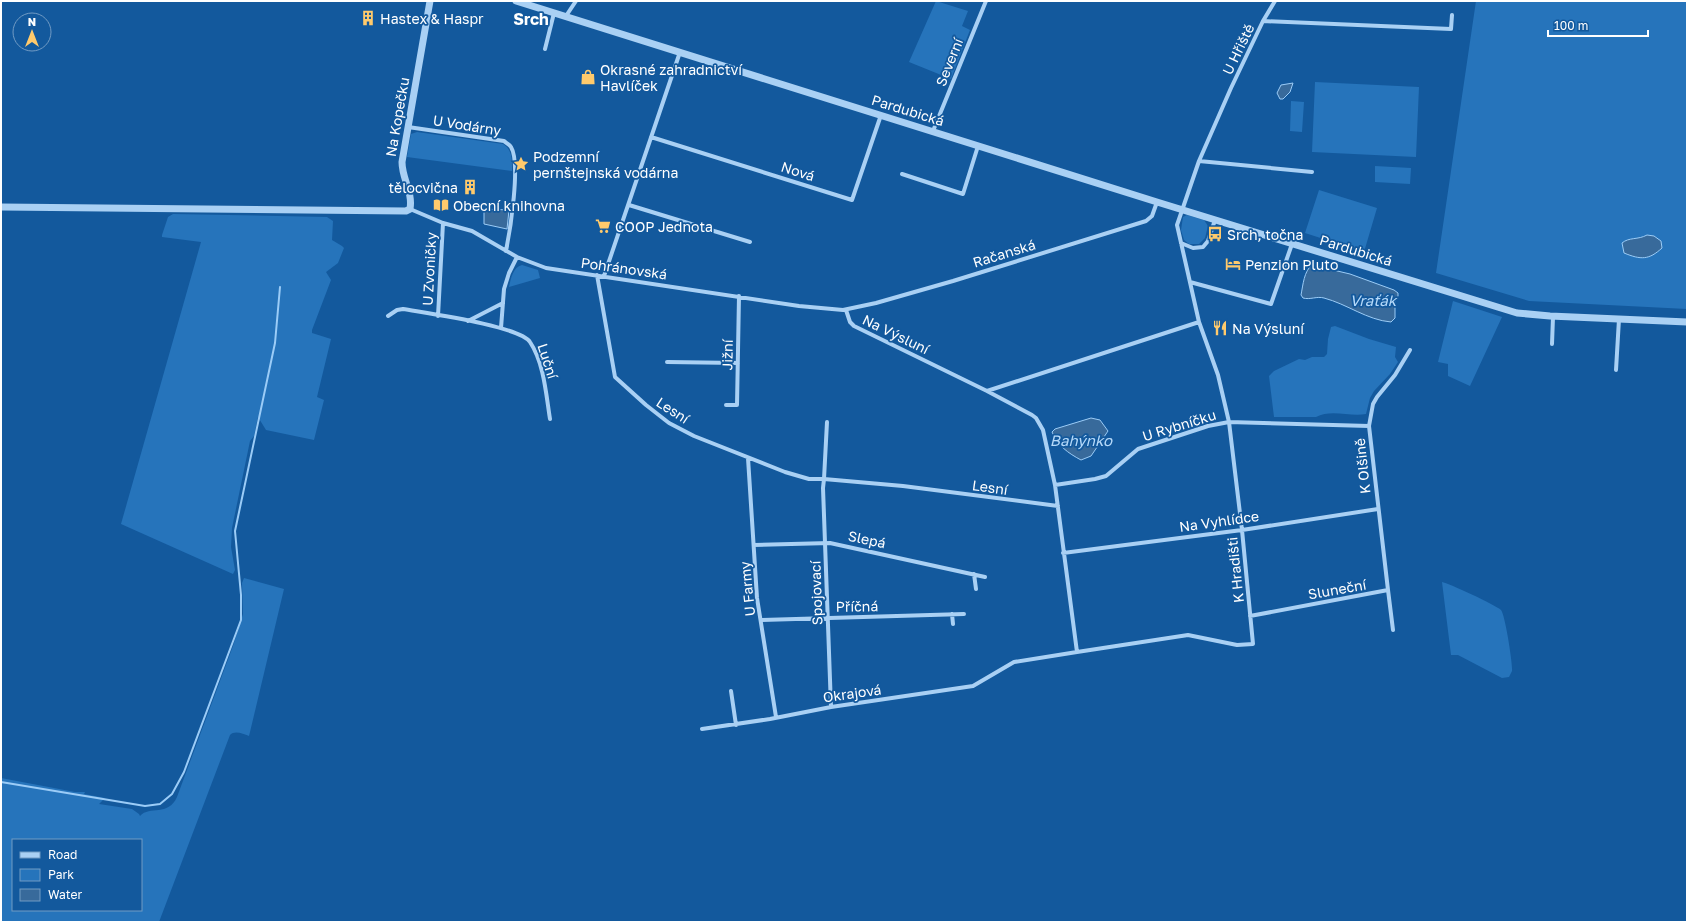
<svg xmlns="http://www.w3.org/2000/svg" width="1688" height="923" font-family="'Golos Text',sans-serif">
	<rect width="100%" height="100%" fill="#13599d"/>
	<path fill="#2674bb" fill-rule="evenodd" d="M936 1 968 11 962 26 970 30 951 79 909 62Z
		M1476 1H1687V309L1529 301 1436 273Z
		M1315 82 1419 87 1416 157 1312 152Z
		M1291 101 1304 102 1302 132 1290 131Z
		M417 132 503 144C513 150 512 161 512 171L407 157 411 134Z
		M1375 166 1411 168 1410 184 1375 182Z
		M1319 190 1377 208 1364 252 1305 233Z
		M173 214 327 217 333 221 332 240 342 246 344 248 338 263 326 272 331 280 312 330V333L331 339 317 397 324 400 314 440 266 430 258 417 254 436 250 441 232 528 231 547 235 570 233 574 121 524 201 242 162 237V235L168 217Z
		M1187 215 1204 220 1208 226 1205 238 1199 244H1189L1184 240 1181 230 1183 217Z
		M522 265 538 270 540 278 509 287C511 278 513 267 522 265Z
		M1453 301 1502 317 1470 386 1448 376V364L1438 362Z
		M1335 326 1369 339 1396 347 1395 357 1398 362 1390 374 1374 391 1370 398 1366 414C1350 417 1331 409 1316 417H1274L1269 376 1274 371 1299 359 1305 360 1312 357H1324L1327 354 1328 339 1331 327Z
		M244 578 284 589 250 732 249 736C243 734 235 730 230 735L159 922H1V778L75 792H85L84 794 105 798 99 804 132 809 139 814 140 816C150 805 168 817 177 797L233 646 243 614 242 583ZM13 840H141V910H13Z
		M1442 582C1448 583 1496 605 1501 610 1505 614 1513 665 1512 671 1511 673 1510 675 1509 677L1502 678 1458 655H1451Z"/>
	<path fill="#386a9b" stroke="#9bccf7" d="M1293 83 1290 92 1283 99H1280L1277 93 1281 85Z
		M484 209 509 210 507 229 484 224Z
		M1647 235 1654 236 1661 241 1662 248C1649 260 1641 260 1624 253L1622 243C1629 237 1638 240 1647 235Z
		M1312 265 1350 274 1394 290 1398 293V296L1395 302V318L1391 322C1367 320 1347 304 1324 298 1317 296 1310 300 1303 298L1301 295C1303 285 1304 271 1312 265Z
		M1091 418 1100 420 1108 431 1091 456 1081 460C1068 453 1058 446 1052 432L1055 429Z"/>
	<g fill="none" stroke-linecap="round" stroke-linejoin="round">
		<path stroke="#9bccf7" stroke-width="2" d="M1 782 145 806 160 804 172 794 184 772 241 620V595L235 531 275 343 280 287"/>
		<path stroke="#a9d0f4" stroke-width="4" d="M566 16 576 1
			M1263 21 1275 1
			M545 49 554 13
			M408 127 504 141C506 143 509 144 511 147 521 163 510 231 506 251
			M933 131 986 1
			M651 137 852 200 881 115
			M1199 161 1312 172
			M902 174 963 194 978 146
			M629 205 750 242
			M410 209 443 223 472 231 517 257 546 268 799 306 843 310 876 303 953 281 1146 221 1152 216 1157 202
			M1181 243 1193 248 1203 247 1208 241 1215 220
			M597 275 615 377 646 405 669 423 694 436 785 472 809 479H824L823 488 831 707
			M604 276 680 52
			M1190 282 1271 304 1292 244
			M846 310 850 322 854 326 987 391 1199 322 1177 225 1199 161 1231 88 1263 21 1451 29 1452 15
			M388 316 397 310 403 309C425 313 520 326 530 342 544 363 546 394 550 419
			M438 316 443 223
			M468 321 503 303
			M501 328 504 289 509 273 517 257
			M1552 344 1553 317
			M667 362 738 363
			M1616 370 1619 319
			M987 391 1032 415 1036 418 1043 430 1055 485 1077 652
			M726 405H737L739 296
			M827 422 824 479 903 486 1058 506
			M748 458 757 598 776 717
			M1055 485 1095 479 1106 476 1138 449 1208 426 1229 422 1369 426
			M754 545 830 543 985 577
			M1063 553 1242 530 1378 509
			M974 574 976 589
			M1388 590 1369 426 1373 404 1377 397 1395 375 1410 350
			M952 614 953 624
			M1250 616 1388 590 1393 630
			M761 620 964 614
			M731 691 736 725
			M702 729 770 719 831 707 973 686 1014 662 1077 652 1188 635 1237 645 1253 644 1242 530 1229 422 1218 375 1199 322"/>
		<path stroke="#a9d0f4" stroke-width="7" d="M516 1 1157 202 1517 313 1550 316 1687 322
			M1 207 406 211 410 209C413 192 402 179 402 162L430 1"/>
	</g>
	<defs>
		<g id="building-bare" transform="scale(1.2)"><path d="M-4-6H4V6H1V3H-1V6H-4ZM-2.5-4.3h1.7v1.8h-1.7ZM.8-4.3h1.7v1.8H.8ZM-2.5-1h1.7V.8h-1.7ZM.8-1h1.7V.8H.8Z" fill="#ffca6c" stroke="#13599d" stroke-width="2.5" paint-order="stroke"/></g>
		<g id="shop-bare" transform="scale(1.2)"><path d="M-5-2.5h2.3a2.7 3.5 0 0 1 5.4 0H5L5.5 6h-11ZM-1.5-2.5h3a1.5 2.3 0 0 0-3 0Z" fill="#ffca6c" stroke="#13599d" stroke-width="2.5" paint-order="stroke"/></g>
		<g id="sight-bare" transform="scale(1.2)"><path d="M0-6L1.8-2.2L6-1.7L2.9 1.2L3.7 5.4L0 3.3L-3.7 5.4L-2.9 1.2L-6-1.7L-1.8-2.2Z" fill="#ffca6c" stroke="#13599d" stroke-width="2.5" paint-order="stroke"/></g>
		<g id="library-bare" transform="scale(1.2)"><path d="M-6-4Q-3-5.5-.7-3.5V5Q-3 3-6 4ZM6-4Q3-5.5 .7-3.5V5Q3 3 6 4Z" fill="#ffca6c" stroke="#13599d" stroke-width="2.5" paint-order="stroke"/></g>
		<g id="supermarket-bare" transform="scale(1.2)"><path d="M-6-5.5h2.5l.6 2H6L4.5 2H-2.5L-4.4-4H-6ZM-1.5 3.2a1.3 1.3 0 1 0 .1 0ZM3 3.2a1.3 1.3 0 1 0 .1 0Z" fill="#ffca6c" stroke="#13599d" stroke-width="2.5" paint-order="stroke"/></g>
		<g id="bus-bare" transform="scale(1.2)"><path d="M-5-6H5V4H4V6H2V4H-2V6H-4V4H-5ZM-3.5-4V0h7V-4ZM-3.5 1.2v1.5H-2V1.2ZM2 1.2v1.5H3.5V1.2Z" fill="#ffca6c" stroke="#13599d" stroke-width="2.5" paint-order="stroke"/></g>
		<g id="hotel-bare" transform="scale(1.2)"><path d="M-6-4.5h1.5V1H6V5H4.5V3h-9V5H-6ZM-4 0a1.8 1.8 0 1 1 3.6 0ZM.5 0V-2.5h3Q6-2.5 6 0Z" fill="#ffca6c" stroke="#13599d" stroke-width="2.5" paint-order="stroke"/></g>
		<g id="restaurant-bare" transform="scale(1.2)"><path d="M-5-6h1v4h1v-4h1v4h1v-4h1v5L-1.5 .5V6h-2V.5L-5-1ZM5-6V6H3V1.5H1.5Q1.5-4 5-6Z" fill="#ffca6c" stroke="#13599d" stroke-width="2.5" paint-order="stroke"/></g>
	</defs>
	<g fill-rule="evenodd">
		<use href="#building-bare" x="368" y="18"/>
		<use href="#shop-bare" x="588" y="77"/>
		<use href="#sight-bare" x="521" y="164"/>
		<use href="#building-bare" x="470" y="187"/>
		<use href="#library-bare" x="441" y="205"/>
		<use href="#supermarket-bare" x="603" y="226"/>
		<use href="#bus-bare" x="1215" y="234"/>
		<use href="#hotel-bare" x="1233" y="264"/>
		<use href="#restaurant-bare" x="1220" y="328"/>
	</g>
	<g text-anchor="middle" dominant-baseline="central" stroke-width="3.5" stroke-linejoin="round" paint-order="stroke">
		<g font-size="14" fill="#fff" stroke="#13599d" text-anchor="start">
			<text x="380" y="18">Hastex &amp; Haspr</text>
			<text x="600" y="69">Okrasné zahradnictví<tspan x="600" dy="16">Havlíček</tspan></text>
			<text x="533" y="156">Podzemní<tspan x="533" dy="16">pernštejnská vodárna</tspan></text>
			<text x="458" y="187" text-anchor="end">tělocvična</text>
			<text x="453" y="205">Obecní knihovna</text>
			<text x="615" y="226">COOP Jednota</text>
			<text x="1227" y="234">Srch, točna</text>
			<text x="1245" y="264">Penzion Pluto</text>
			<text x="1232" y="328">Na Výsluní</text>
		</g>
		<g font-size="14" fill="#fff" stroke="#13599d">
			<text transform="translate(1238 49) rotate(-64)">U Hřiště</text>
			<text transform="translate(949 62) rotate(-68)">Severní</text>
			<text transform="translate(908 110) rotate(17)">Pardubická</text>
			<text transform="translate(397 117) rotate(-80)">Na Kopečku</text>
			<text transform="translate(467 125) rotate(9)">U Vodárny</text>
			<text transform="translate(798 171) rotate(18)">Nová</text>
			<text transform="translate(1356 250) rotate(17)">Pardubická</text>
			<text transform="translate(1004 253) rotate(-17)">Račanská</text>
			<text transform="translate(624 268) rotate(8)">Pohránovská</text>
			<text transform="translate(429 269) rotate(-87)">U Zvoničky</text>
			<text transform="translate(896 334) rotate(26)">Na Výsluní</text>
			<text transform="translate(727 355) rotate(-89)">Jižní</text>
			<text transform="translate(548 361) rotate(72)">Luční</text>
			<text transform="translate(673 410) rotate(33)">Lesní</text>
			<text transform="translate(1179 425) rotate(-17)">U Rybníčku</text>
			<text transform="translate(1362 466) rotate(-96)">K Olšině</text>
			<text transform="translate(990 487) rotate(8)">Lesní</text>
			<text transform="translate(1219 521) rotate(-8)">Na Vyhlídce</text>
			<text transform="translate(867 539) rotate(12)">Slepá</text>
			<text transform="translate(1235 570) rotate(-96)">K Hradišti</text>
			<text transform="translate(747 589) rotate(-96)">U Farmy</text>
			<text transform="translate(1337 589) rotate(-10)">Sluneční</text>
			<text transform="translate(816 593) rotate(-92)">Spojovací</text>
			<text transform="translate(857 606) rotate(-1)">Příčná</text>
			<text transform="translate(852 693) rotate(-8)">Okrajová</text>
		</g>
		<g font-size="15" font-style="italic" fill="#b6dafa" stroke="#13599d">
			<text x="1373" y="300">Vraťák</text>
			<text x="1081" y="440">Bahýnko</text>
		</g>
		<g font-size="16" font-weight="bold" fill="#fff" stroke="#13599d">
			<text x="531" y="19">Srch</text>
		</g>
	</g>
	<rect width="1688" height="923" fill="none" stroke="#ffffff" stroke-width="4"/>
	<rect x="12" y="839" width="130" height="72" fill="#13599d" stroke="#719bc4"/>
	<rect x="20" y="852" width="20" height="6" fill="#a9d0f4" stroke="#719bc4"/>
	<text x="48" y="859" font-size="12" fill="#ffffff">Road</text>
	<rect x="20" y="869" width="20" height="12" fill="#2674bb" stroke="#719bc4"/>
	<text x="48" y="879" font-size="12" fill="#ffffff">Park</text>
	<rect x="20" y="889" width="20" height="12" fill="#386a9b" stroke="#719bc4"/>
	<text x="48" y="899" font-size="12" fill="#ffffff">Water</text>
	<g transform="translate(32 32)"><circle r="19" fill="#13599d" stroke="#719bc4"/>
	<path d="M0-3L7 15L0 10L-7 15Z" fill="#ffca6c"/>
	<text y="-6" font-size="11" font-weight="bold" text-anchor="middle" fill="#ffffff">N</text>
	</g>
	<path d="M1548 30v6h100v-6" fill="none" stroke="#ffffff" stroke-width="2"/>
	<text x="1554" y="30" font-size="12" fill="#ffffff" stroke="#13599d" stroke-width="3" paint-order="stroke">100 m</text>
</svg>
